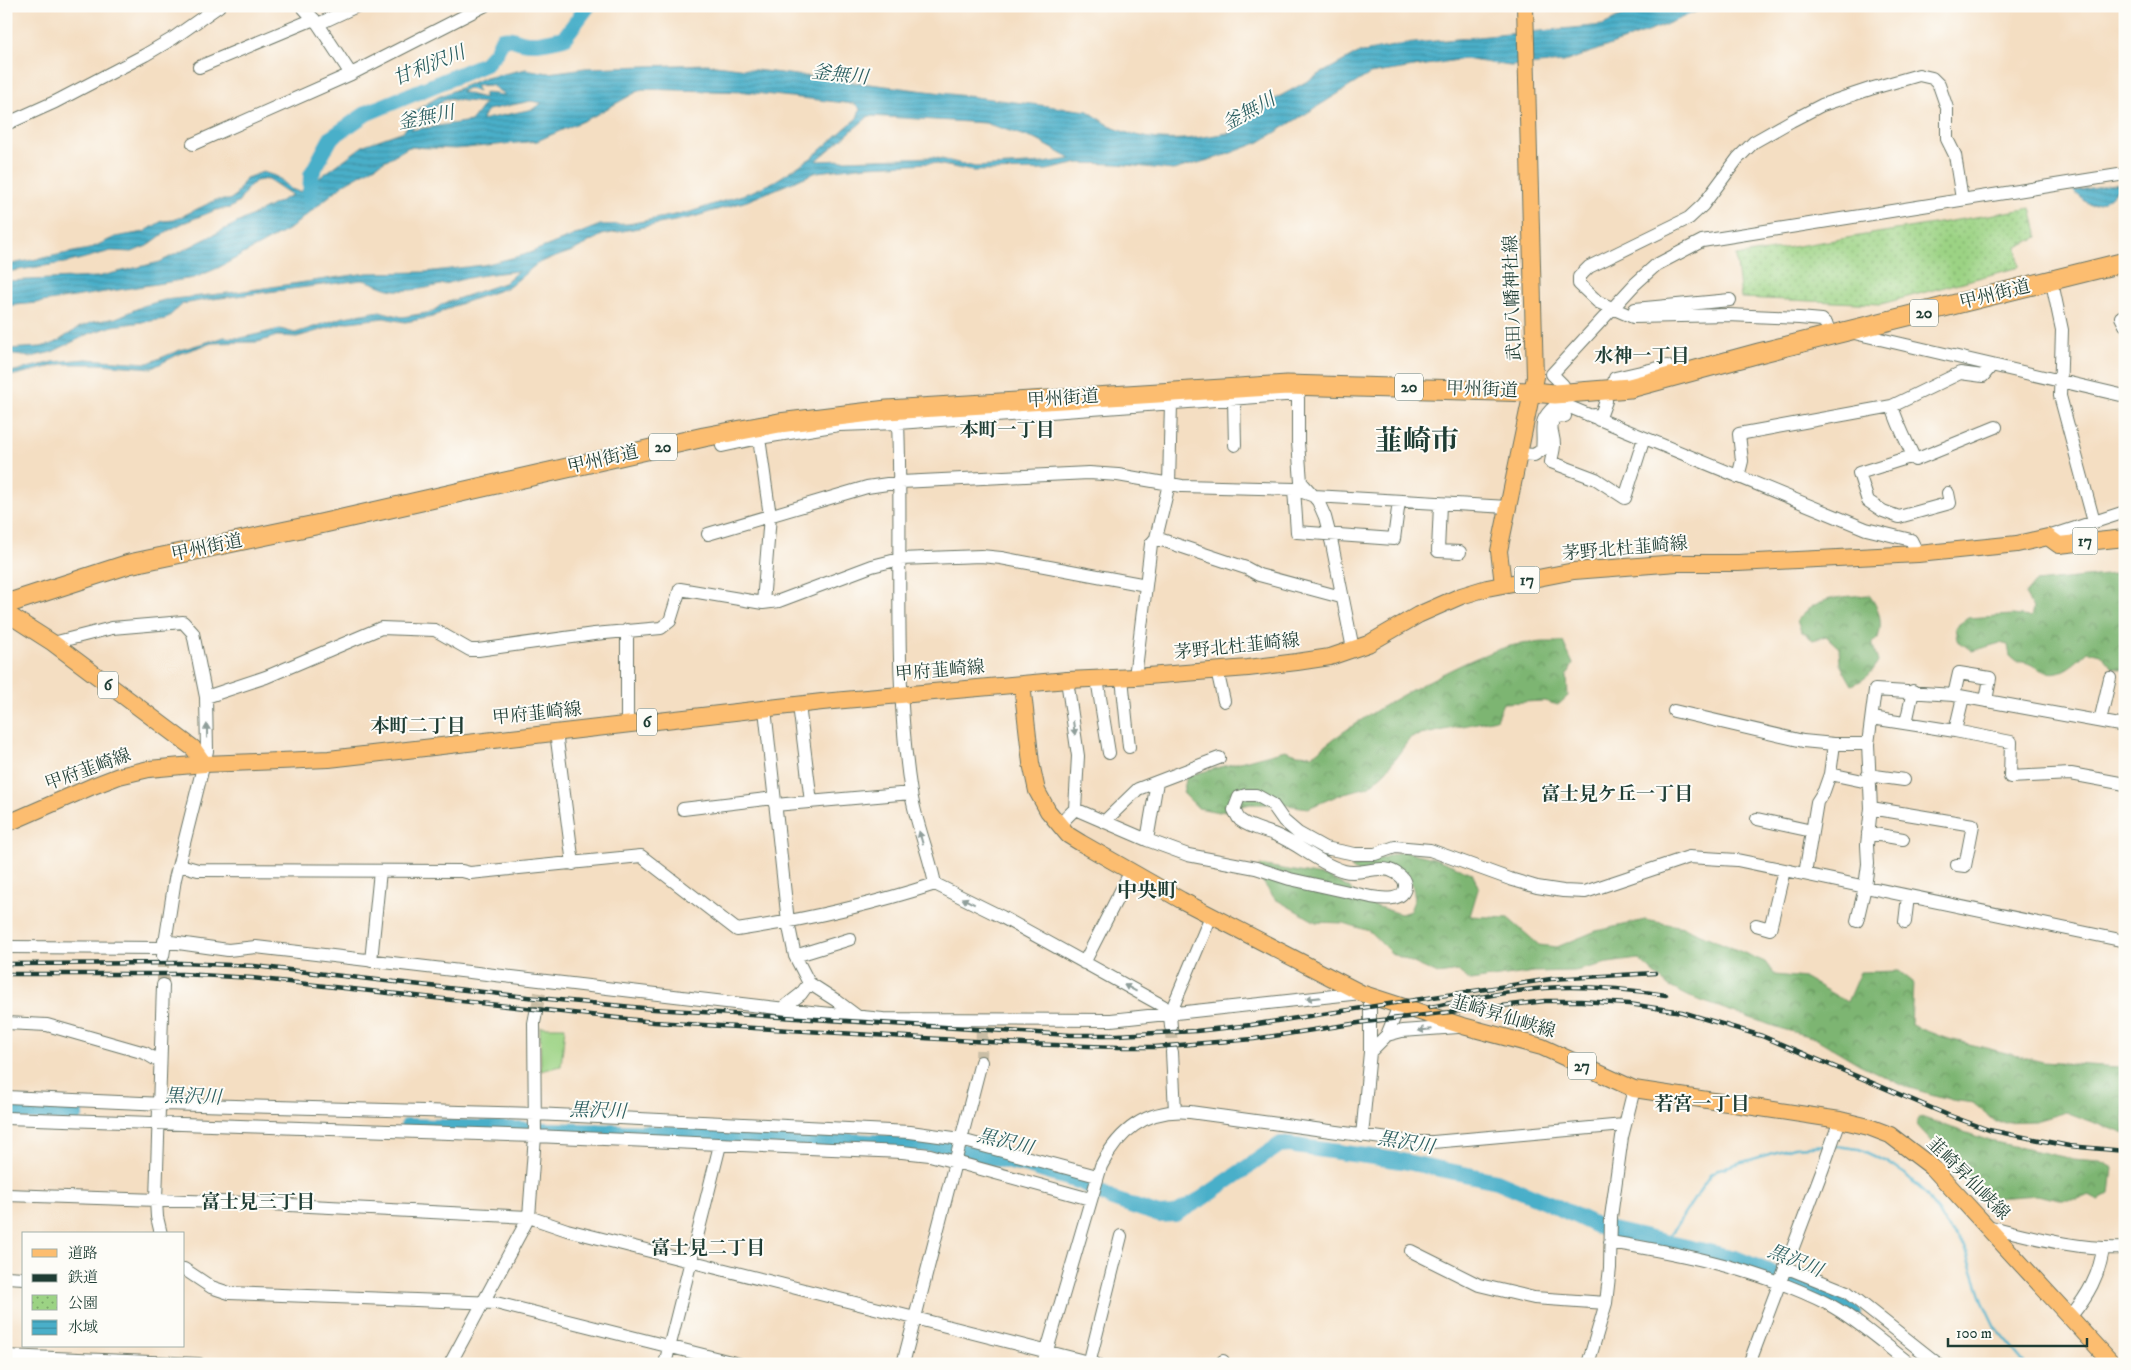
<svg xmlns="http://www.w3.org/2000/svg" width="2131" height="1370" font-family="'IM FELL DW Pica','Noto Serif JP',serif">
	<defs>
		<pattern id="forest-crowns" width="20" height="18" patternUnits="userSpaceOnUse" patternTransform="scale(1.25)"><rect width="20" height="18" fill="#7db572"/><path d="M2 6a3 3 0 1 1 6 0M12 15a3 3 0 1 1 6 0" fill="none" stroke="#66945e"/></pattern>
		<pattern id="park-dots" width="8" height="8" patternUnits="userSpaceOnUse" patternTransform="scale(1.25)"><rect width="8" height="8" fill="#9cd384"/><path d="M2 2h.1M6 6h.1" fill="none" stroke="#7fac6d" stroke-width="1.8" stroke-linecap="round"/></pattern>
		<pattern id="water-rules" width="6" height="5" patternUnits="userSpaceOnUse" patternTransform="scale(1.25)"><rect width="6" height="5" fill="#4aafc9"/><path d="M0 2.5h6" fill="none" stroke="#3d90a4"/></pattern>
	</defs>
	<rect width="100%" height="100%" fill="#fdfcf7"/>
	<filter id="ink" filterUnits="userSpaceOnUse"><feTurbulence type="fractalNoise" baseFrequency=".02" numOctaves="2"/><feDisplacementMap in="SourceGraphic" scale="10" xChannelSelector="R" yChannelSelector="G"/><feConvolveMatrix kernelMatrix="1 2 1 2 8 2 1 2 1" color-interpolation-filters="sRGB"/></filter>
	<filter id="wash" filterUnits="userSpaceOnUse"><feTurbulence type="fractalNoise" baseFrequency=".0096" numOctaves="4" result="noise"/><feDisplacementMap in="SourceGraphic" scale="20" xChannelSelector="R" yChannelSelector="G"/><feGaussianBlur stdDeviation="1.12" result="paint"/><feColorMatrix in="noise" values="0 0 0 0 0 0 0 0 0 0 0 0 0 0 0 0 0 1.4 0 .05"/><feComposite in="paint" operator="in"/></filter>
	<g filter="url(#wash)">
		<rect width="100%" height="100%" fill="#f4dec2"/>
		<path fill="#9cd384" stroke="#5e885c" d="M540 1027H565L561 1066 541 1071Z"/>
		<path fill="url(#forest-crowns)" stroke="#4e7953" d="M2125 573V670L2113 668 2100 654 2088 651C2074 664 2059 680 2039 669 2031 665 2027 661 2017 662L2010 656 2008 645 2000 643 1972 651 1957 640 1955 627 1968 618 2012 615 2031 617 2033 608 2025 594 2035 582Z
			M1869 595C1880 609 1883 622 1878 638L1872 642 1878 662C1872 674 1864 680 1852 685L1840 664 1839 648 1826 636 1813 640 1801 631 1797 621C1815 596 1841 597 1869 595Z
			M1544 642H1563L1573 664 1567 676 1568 696 1558 705 1544 701 1503 703 1496 719 1411 737 1386 771 1368 787 1344 793 1308 808 1280 804H1250L1219 812 1198 808 1183 793 1187 776 1285 750 1297 754 1313 755C1346 728 1382 706 1419 686 1448 671 1478 655 1510 646 1521 643 1533 643 1544 642Z
			M1403 851 1434 858 1472 873 1479 886 1470 916 1508 918 1539 945 1557 947 1596 931 1645 920 1684 927 1765 962 1775 975 1805 978 1847 1002 1860 972 1899 971 1913 982 1911 1025 1945 1038 2043 1062 2119 1067 2125 1061V1134L2066 1112 2035 1121 1996 1122 1973 1103 1952 1100 1906 1087 1859 1064 1815 1038 1779 1028 1690 997 1668 986 1638 959 1608 963 1575 971 1534 972 1470 981 1458 971 1438 974 1391 953 1369 931 1343 923 1316 922 1275 899 1262 881 1260 865 1328 877 1349 888 1366 903 1401 914 1410 911 1415 898 1412 884 1390 877 1367 879 1351 868Z
			M1921 1117 1990 1141 2073 1159 2100 1161 2113 1168 2110 1194 2099 1200 2089 1195 2077 1200H2060L2036 1195 1996 1198 1975 1188 1916 1124Z"/>
		<path fill="url(#park-dots)" stroke="#5e885c" d="M2031 208 2038 237 2017 247 2019 267 1881 304 1741 298 1736 256Z"/>
		<path fill="url(#water-rules)" stroke="#34767e" fill-rule="evenodd" d="M1642 6H1709L1658 28 1564 62 1510 66 1464 59 1370 74 1260 142 1223 156 1173 170 1117 164 1079 163 1047 170 972 171 932 163 867 166 817 172 747 201 690 218 602 235 573 251 538 263 509 287 451 307 433 317 405 322 384 318 348 322 297 337 277 336 258 342 212 343 181 353 152 368 99 364H62L6 377V373L53 362 86 359 148 363 180 350 224 337 241 338 280 329 295 333 344 317 380 311 402 317 432 312 442 304 504 283 518 271C500 273 479 275 460 280 441 285 416 292 395 290 383 289 374 282 362 280L205 300 183 304 166 319 113 326 91 333 52 352 31 357 6 354V349L41 347 55 343 80 327 93 322 116 318 143 306 164 300 237 292 367 273 425 272 483 265 524 255 600 225 628 224 690 212 751 192 775 181 811 158 857 118 860 109 855 104 746 92 642 89 592 117 537 141 456 149 409 147 344 184 291 228 218 268 194 278 36 303 6 306V281L97 277 160 262 292 195 268 179 256 181 247 189 239 202 230 208 216 210 183 223 166 232 147 246 132 252 111 251 70 262 6 272V265L89 249 115 237 144 232 162 221 174 220 216 200H229L235 196 246 178 263 172 278 177 291 189 300 192 364 145 404 131 418 109 438 97 481 79 526 69 548 73 585 68 707 64 1088 111C1096 116 1105 124 1114 128 1156 145 1189 140 1233 132L1246 115 1358 53 1404 44 1603 25ZM491 85 505 95 484 93V98L461 92 468 88 478 92 475 86ZM446 99 485 103 471 121 411 130 423 116ZM531 101 542 103 533 109 481 120 488 110ZM869 116 985 123 1037 140 1071 159 1044 163 975 167 933 157 816 161Z
			M2125 182V189L2120 186C2111 197 2104 203 2090 205L2073 191Z"/>
		<g fill="none" stroke-linecap="round" stroke-linejoin="round">
			<path stroke="#4aafc9" stroke-width="2.5" d="M2125 202 2119 211 2121 217 2125 219
				M1835 1146 1859 1149 1887 1162 1905 1174 1927 1195 1942 1220 1965 1247 1984 1304 1995 1327 2026 1364
				M1666 1242 1710 1175 1719 1169 1794 1147 1827 1145"/>
			<path stroke="#4aafc9" stroke-width="16" d="M310 200 311 175 331 138 367 113 485 64 496 52 502 39C512 37 514 40 522 42 536 45 550 41 564 38L588 6
				M6 1111 76 1114
				M408 1126 729 1135 937 1145 1031 1167 1081 1182 1112 1199 1159 1215 1175 1214 1201 1199 1281 1144 1402 1161 1497 1181 1549 1203 1599 1227 1735 1258 1830 1297 1853 1314"/>
		</g>
	</g>
	<g filter="url(#ink)">
		<g fill="none" stroke-linecap="round" stroke-linejoin="round">
			<path stroke="#c9bea6" stroke-width="12" stroke-dasharray="12 6" stroke-linecap="butt" d="M163 956V985
				M536 1013 540 993
				M1171 1027 1172 1052
				M981 1062 982 1026"/>
			<g stroke="#6a7566" stroke-width="14">
				<path id="minor" d="M302 6 318 24 351 74 484 6
					M318 24 357 6
					M199 67 314 19
					M6 124 55 102 145 55 172 39 219 6
					M193 144 351 74
					M2054 292 2062 330 2060 396 2094 522
					M1635 309 1730 300
					M2125 315 2121 317 2125 325
					M1827 325 1822 320 1799 318 1728 315 1633 317 1598 302 1579 284V277L1589 267 1689 218 1703 205 1738 158 1754 142 1791 121 1822 105 1870 89 1919 75 1932 78 1939 85 1947 108V139L1955 155 1962 199
					M1850 332 2125 396
					M1614 382 1615 378 1667 366
					M1563 385 1552 374 1635 284 1656 265 1702 241 2125 174
					M1298 387V442L1301 482 1318 501 1325 517 1332 544 1353 649
					M1234 399 1235 445
					M1892 406C1898 426 1907 442 1915 460L1996 427
					M1594 415 1599 420 1606 401
					M1565 416 1556 417C1547 427 1554 433 1554 445 1554 450 1552 456 1551 462L1596 479 1625 498 1644 438
					M898 423C903 546 892 671 911 793 916 824 929 853 935 884
					M759 438 770 516 763 603
					M722 446 759 438 839 425 898 423 1299 394
					M1520 454 1534 455 1542 450C1545 429 1536 422 1555 406L1572 408 1866 529 1911 540 1918 554
					M1913 456 1859 473 1868 501 1883 511 1899 517 1950 503 1948 493
					M1738 477 1742 461 1739 434 1892 406 1960 373 1983 376 1992 365
					M1294 489 1297 532 1394 539 1399 501
					M1440 504 1438 551 1460 552
					M708 534 867 487 901 482 1089 473 1118 475 1182 486 1294 489 1314 496 1508 507
					M2048 537 2125 512
					M1156 538 1246 568 1259 575 1341 597
					M627 630V724
					M53 643 112 628 183 622 193 633 206 697 207 751 175 879 163 956
					M1217 670 1224 701
					M1135 677 1151 544 1156 538 1169 484 1171 403
					M1122 678 1129 747
					M1097 679 1109 753
					M1067 680 1078 756 1075 809
					M1954 695 1959 673 1990 678 1986 701
					M206 697 266 677 381 628 435 630 470 650H478L594 634 661 628 670 621 680 589 763 603 779 601 872 566 900 559 981 556 1001 558 1146 585
					M799 705 811 802
					M765 709 788 922 795 956 809 983 801 994 783 1008
					M1674 711 1803 741 1834 744H1868
					M1872 718 1955 731 2011 742 2010 777 2071 774 2125 784
					M2100 721 2110 678
					M1906 723 1913 691
					M1955 731 1963 697
					M556 732 573 864
					M1830 774 1868 782
					M1868 775 1904 780
					M775 805 911 793
					M1871 808 1973 825 1965 866 1957 865
					M683 809 774 798
					M1757 819 1812 831
					M1105 821 1138 789 1219 758
					M1059 825 1075 809 1147 840 1188 855 1256 868 1290 879 1371 897C1382 899 1406 902 1405 885 1405 880 1401 876 1396 873 1380 863 1361 876 1344 871 1319 864 1299 844 1276 835 1264 830 1250 828 1240 820 1237 817 1236 813 1234 810L1239 797 1246 795H1256L1272 804 1284 821 1298 833 1325 848 1355 854H1375L1395 847 1430 850 1510 879 1537 887 1563 891 1585 892 1689 857 1737 860 2125 941
					M1868 833 1903 839
					M1147 840 1157 782
					M180 865 198 870 462 871 470 873 641 856 737 930C804 920 870 905 935 884L1002 917 1163 1006 1170 1014
					M1805 874 1817 802 1824 791 1830 774 1834 744
					M1857 921 1865 887 1868 864 1867 845 1871 808 1868 744 1875 690 1954 695 2125 726
					M1905 922 1908 896
					M1756 925 1770 929 1784 870
					M164 941 228 950 256 947 811 1012 883 1019 1111 1020 1361 993
					M6 947 164 948
					M795 956 850 939
					M371 961 380 871
					M1084 963 1130 873
					M809 983 837 1001 857 1016
					M6 1023 47 1025 145 1053 160 1062
					M1171 1027 1170 1014 1211 916
					M1387 1035 1402 1031 1458 1027
					M1172 1052 1175 1111
					M1370 1052 1387 1035 1399 1006
					M6 1097 164 1104 535 1114 910 1132 961 1139
					M6 1118 535 1136 902 1152 930 1155 1090 1199
					M1362 1136 1370 1052V996
					M961 1140 1097 1176
					M6 1195 249 1203 529 1217 567 1230 1096 1364
					M1987 1226C2033 1237 2077 1250 2125 1248
					M161 1234 157 1217 156 1200 163 985
					M1610 1242C1685 1254 1762 1270 1830 1305 1859 1321 1884 1344 1910 1364
					M1411 1251 1479 1285 1534 1298 1606 1303
					M1785 1267 1847 1292 1938 1364
					M184 1269 211 1287 229 1293 496 1303 739 1364
					M6 1277 24 1278
					M2071 1316C2088 1295 2099 1276 2103 1249
					M6 1356 199 1364
					M450 1364 529 1217 535 1136 534 1023 536 1013
					M665 1364 720 1145
					M903 1364 981 1062
					M1043 1364 1101 1166C1119 1130 1148 1108 1190 1112L1411 1142H1433L1624 1125
					M1089 1364 1121 1236
					M1223 1364V1361
					M1588 1364 1606 1303 1610 1268 1611 1217 1622 1137 1634 1089
					M1749 1364 1823 1168 1840 1120"/>
			</g>
			<g stroke="#6a7566" stroke-width="18">
				<path id="major" d="M1503 584 1499 551 1535 377 1525 6
					M6 613 53 643 193 748 204 764
					M1022 684 1031 763 1037 791 1048 811 1068 835 1081 843 1181 900 1361 993 1463 1026 1542 1047 1634 1089 1840 1120 1869 1127 1890 1135 1932 1167 2113 1364
					M6 824 93 786 119 776 149 769 204 764 329 759 822 702 1067 680 1135 677 1248 668 1297 662 1330 657 1368 644 1418 615 1461 596 1487 588 1574 571 1677 563H1738L1918 554 2017 544 2048 537 2059 545 2125 538"/>
			</g>
			<g stroke="#6a7566" stroke-width="21">
				<path id="highway" d="M6 604 129 564 320 524 704 437 779 423 887 410 1287 385 1532 392 1555 394 1630 388 1759 353 2125 262"/>
			</g>
			<use href="#minor" stroke="#fff" stroke-width="12"/>
			<use href="#major" stroke="#fcbd6f" stroke-width="16"/>
			<use href="#highway" stroke="#fcbd6f" stroke-width="19"/>
			<g stroke="#1f3d34" stroke-width="4.5">
				<path id="rail" d="M6 964 181 963 254 966 527 997 654 1009 1070 1035H1117L1196 1031 1251 1025 1551 979 1656 973
					M6 974H182L252 978 654 1022 1024 1044 1118 1047H1155L1254 1039 1365 1022 1545 1001H1581L1629 1004 1682 1012 1762 1036 1948 1115 1989 1130 2069 1146 2125 1151
					M1430 1007C1475 998 1524 987 1570 987 1603 987 1634 990 1666 995"/>
			</g>
			<use href="#rail" stroke="#fdfcf7" stroke-width="2.5" stroke-dasharray="8" stroke-linecap="butt"/>
		</g>
		<defs><path id="oneway-solid" d="M-6-.8H1V-3.2L6.5 0L1 3.2V.8H-6Z" transform="scale(1.25)"/></defs>
		<g fill="#8f9e9a">
			<use href="#oneway-solid" transform="translate(1074 728) rotate(82)"/>
			<use href="#oneway-solid" transform="translate(207 731) rotate(-91)"/>
			<use href="#oneway-solid" transform="translate(921 838) rotate(-106)"/>
			<use href="#oneway-solid" transform="translate(968 901) rotate(-154)"/>
			<use href="#oneway-solid" transform="translate(1130 988) rotate(-152)"/>
			<use href="#oneway-solid" transform="translate(1313 998) rotate(174)"/>
			<use href="#oneway-solid" transform="translate(1425 1030) rotate(175)"/>
		</g>
	</g>
	<g text-anchor="middle" dominant-baseline="central" stroke-width="4" stroke-linejoin="round" paint-order="stroke">
		<g fill="#fdfcf7" stroke="#62766e" stroke-width="1">
			<rect x="1910" y="299.5" width="28" height="27" rx="4"/>
			<rect x="1395" y="373.5" width="28" height="27" rx="4"/>
			<rect x="649" y="433.5" width="28" height="27" rx="4"/>
			<rect x="2072.5" y="527.5" width="25" height="27" rx="4"/>
			<rect x="1514.5" y="566.5" width="25" height="27" rx="4"/>
			<rect x="98" y="671.5" width="20" height="27" rx="4"/>
			<rect x="637" y="708.5" width="20" height="27" rx="4"/>
			<rect x="1568" y="1052.5" width="28" height="27" rx="4"/>
		</g>
		<g font-size="16" font-weight="bold" fill="#1f3d34">
			<text x="1924" y="313">20</text>
			<text x="1409" y="387">20</text>
			<text x="663" y="447">20</text>
			<text x="2085" y="541">17</text>
			<text x="1527" y="580">17</text>
			<text x="108" y="685">6</text>
			<text x="647" y="722">6</text>
			<text x="1582" y="1066">27</text>
		</g>
		<g font-size="18" fill="#1f3d34" stroke="#fdfcf7">
			<text transform="translate(1995 295) rotate(-14)">甲州街道</text>
			<text transform="translate(1513 298) rotate(-92)">武田八幡神社線</text>
			<text transform="translate(1482 390) rotate(2)">甲州街道</text>
			<text transform="translate(1063 399) rotate(-4)">甲州街道</text>
			<text transform="translate(603 460) rotate(-13)">甲州街道</text>
			<text transform="translate(207 548) rotate(-12)">甲州街道</text>
			<text transform="translate(1625 549) rotate(-5)">茅野北杜韮崎線</text>
			<text transform="translate(1237 647) rotate(-6)">茅野北杜韮崎線</text>
			<text transform="translate(940 671) rotate(-5)">甲府韮崎線</text>
			<text transform="translate(537 714) rotate(-6)">甲府韮崎線</text>
			<text transform="translate(88 770) rotate(-20)">甲府韮崎線</text>
			<text transform="translate(1503 1017) rotate(17)">韮崎昇仙峡線</text>
			<text transform="translate(1968 1179) rotate(45)">韮崎昇仙峡線</text>
		</g>
		<g font-size="19" font-style="italic" fill="#2c5f61" stroke="#fdfcf7">
			<text transform="translate(429 66) rotate(-22)">甘利沢川</text>
			<text transform="translate(840 75) rotate(6)">釜無川</text>
			<text transform="translate(1249 112) rotate(-29)">釜無川</text>
			<text transform="translate(426 118) rotate(-11)">釜無川</text>
			<text transform="translate(193 1097) rotate(2)">黒沢川</text>
			<text transform="translate(598 1111) rotate(2)">黒沢川</text>
			<text transform="translate(1005 1142) rotate(14)">黒沢川</text>
			<text transform="translate(1406 1143) rotate(10)">黒沢川</text>
			<text transform="translate(1795 1261) rotate(22)">黒沢川</text>
		</g>
		<g font-size="19" font-weight="bold" fill="#1f3d34" stroke="#fdfcf7">
			<text x="1642" y="356">水神一丁目</text>
			<text x="1007" y="430">本町一丁目</text>
			<text x="418" y="726">本町二丁目</text>
			<text x="1617" y="794">富士見ケ丘一丁目</text>
			<text x="1702" y="1104">若宮一丁目</text>
			<text x="258" y="1202">富士見三丁目</text>
			<text x="708" y="1248">富士見二丁目</text>
		</g>
		<g font-size="20" font-weight="bold" fill="#1f3d34" stroke="#fdfcf7">
			<text x="1147" y="891">中央町</text>
		</g>
		<g font-size="28" font-weight="bold" fill="#1f3d34" stroke="#fdfcf7">
			<text x="1417" y="441">韮崎市</text>
		</g>
	</g>
	<rect width="2131" height="1370" fill="none" stroke="#fdfcf7" stroke-width="25"/>
	<rect x="22" y="1232" width="162" height="115" fill="#fdfcf7" stroke="#a4b0a9"/>
	<rect x="32" y="1249" width="25" height="8" fill="#fcbd6f" stroke="#a4b0a9"/>
	<text x="68" y="1258" font-size="15" fill="#1f3d34">道路</text>
	<rect x="32" y="1274" width="25" height="8" fill="#1f3d34" stroke="#a4b0a9"/>
	<text x="68" y="1282" font-size="15" fill="#1f3d34">鉄道</text>
	<rect x="32" y="1295" width="25" height="15" fill="url(#park-dots)" stroke="#a4b0a9"/>
	<text x="68" y="1308" font-size="15" fill="#1f3d34">公園</text>
	<rect x="32" y="1320" width="25" height="15" fill="url(#water-rules)" stroke="#a4b0a9"/>
	<text x="68" y="1332" font-size="15" fill="#1f3d34">水域</text>
	<path d="M1948 1338v8h139v-8" fill="none" stroke="#1f3d34" stroke-width="2.5"/>
	<text x="1956" y="1338" font-size="15" fill="#1f3d34" stroke="#fdfcf7" stroke-width="4" paint-order="stroke">100 m</text>
</svg>
